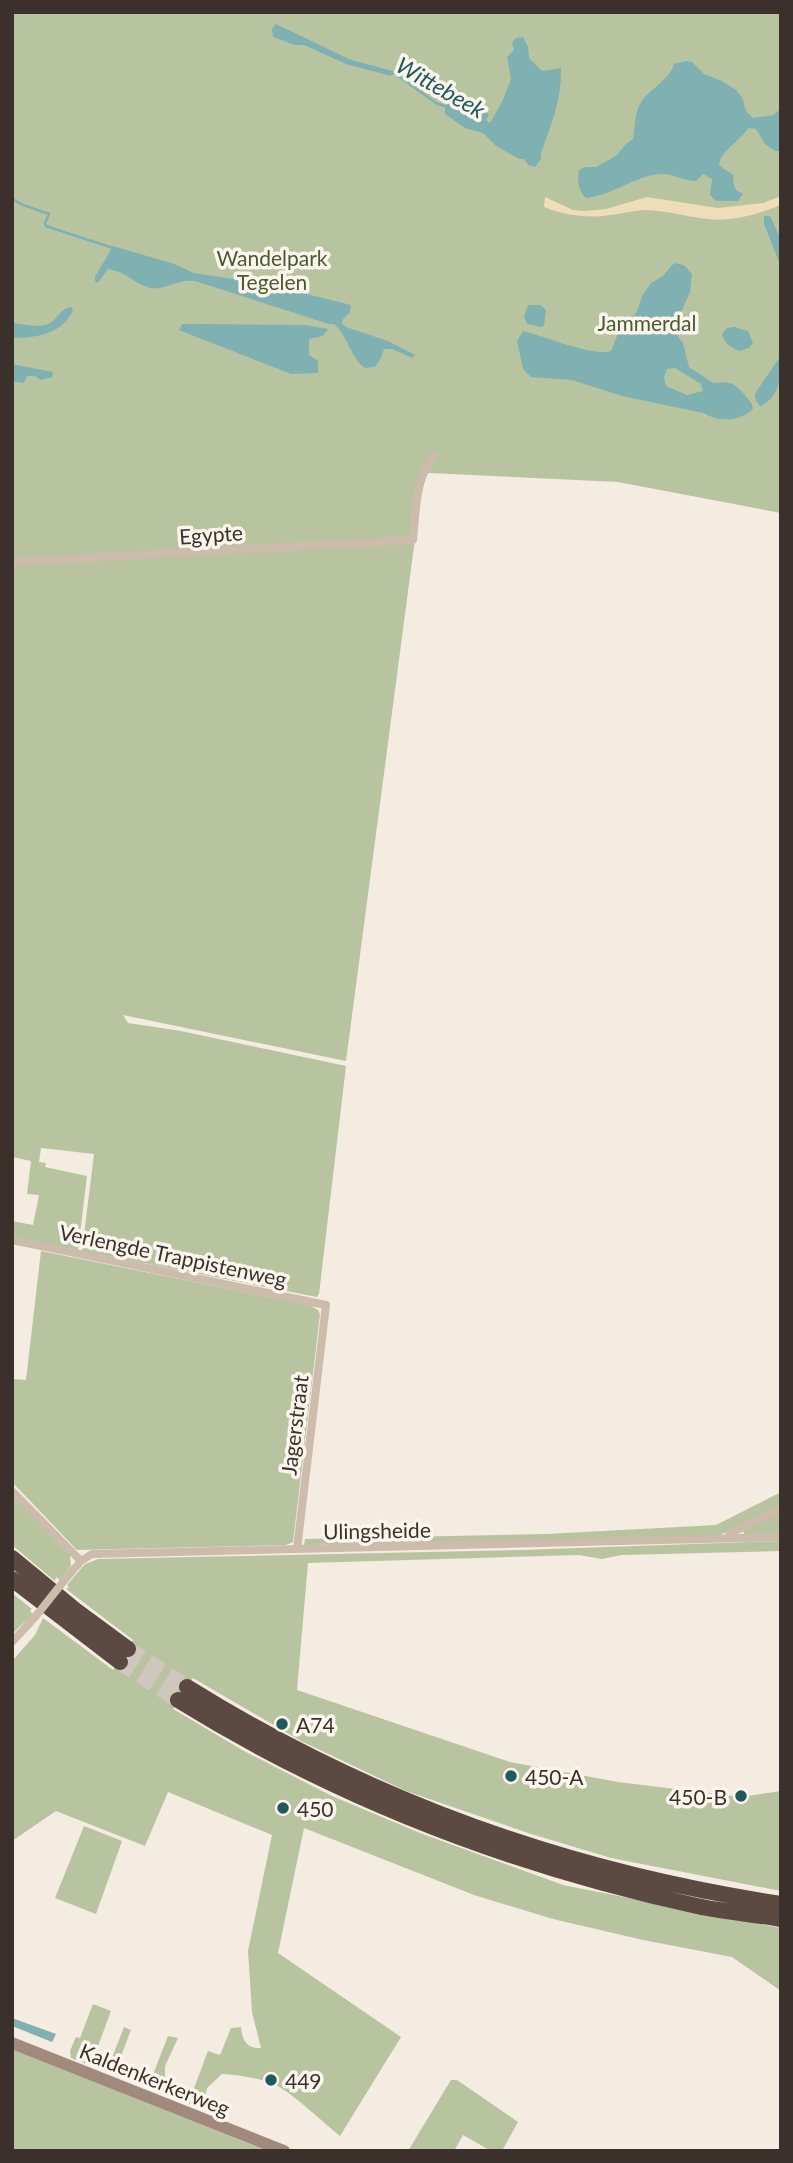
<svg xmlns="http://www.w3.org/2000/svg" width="793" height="2163" font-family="Lato,sans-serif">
	<rect width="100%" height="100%" fill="#f4ebe1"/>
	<path fill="#b8c4a0" d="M12 12H781V513L618 482 429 473 423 478 346 1061 123 1015 128 1023 181 1031 346 1066 319 1294 317 1297 82 1251 94 1154 41 1148 39 1162 46 1163 45 1167 87 1176 78 1250 12 1237V1221L33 1225 39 1195 27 1194 31 1161 12 1157Z
		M41 1251 309 1305 318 1310 320 1314 293 1542 286 1545 77 1550 12 1482V1379L26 1380Z
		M781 1492V1505L718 1536 304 1545 305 1539 546 1534 716 1525Z
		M12 1496 70 1555 71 1566 60 1580 56 1577 55 1581 12 1545Z
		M781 1511V1534L744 1535 743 1529Z
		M781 1541V1551L622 1555 602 1559 579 1555 308 1563 297 1690 510 1762 618 1782 741 1797 781 1791V1891L611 1858 528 1833 406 1791 301 1741 193 1678 173 1709 244 1751 332 1796 420 1833 563 1885 781 1928V1991L732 1957 643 1940 553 1919 474 1895 304 1828 278 1953 401 2037 340 2136C324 2123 292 2093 276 2085 260 2078 239 2075 222 2074L207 2088 205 2099 193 2105 148 2087 168 2036 178 2038 165 2066V2081L170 2087 188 2093 194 2088 208 2051 220 2055 231 2028 241 2027C242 2040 247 2049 261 2048L252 2012 248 1951 272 1835 168 1792 145 1846 56 1811 12 1841V1661L35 1635 43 1618 113 1670 133 1640 66 1589 69 1587 67 1585 85 1564 98 1559 522 1550Z
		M12 1593 32 1609 30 1611 33 1614 12 1634Z
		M84 1826 122 1841 96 1914 55 1898Z
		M93 2004 111 2011 94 2057 110 2063 124 2027 131 2030 114 2074 71 2058 70 2051 76 2037 80 2038Z
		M12 2049 267 2151H12Z
		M451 2080H457L518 2122 502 2151H491L463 2135 454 2151H408Z"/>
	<path fill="#efdcb8" d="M781 196V205C758 214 732 222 708 219 686 217 666 210 644 210 630 211 616 215 602 216 582 218 562 214 544 207L545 197 573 210 585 211 606 209 647 197 718 208 763 203Z"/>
	<path fill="#7fb0b2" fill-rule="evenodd" d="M276 24 351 60 393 71 391 76 346 64 304 45H295L273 37 272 29Z
		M523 37 528 47 529 58 542 71 561 68C562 99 551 125 541 153V159L535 167 528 165 524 159H519L496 146 483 133 465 128 445 114V106L455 100 489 114 486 120 490 123 502 102 511 79 507 57 514 50 512 43 516 38Z
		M686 61 692 62 704 74 722 81 736 90 742 97 746 111 753 118 773 115 781 109V151H775L765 144 756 129 748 128C740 141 722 150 719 164 723 170 729 171 734 176L733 182 736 190 743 194 738 201H716L710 195 712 179 703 174 696 181C683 181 670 172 659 174 634 177 612 195 586 198 578 191 577 180 579 170L585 167H597C602 162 608 161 614 157 621 152 622 146 633 139 635 129 634 117 639 106 647 89 669 82 674 64Z
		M764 216H770L781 240V267L764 224Z
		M113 246 174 264 194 273 266 284 351 305 350 312 343 319 342 324 346 327 388 341 415 355 412 358 392 349H384L381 358 375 367 365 368C350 357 348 336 334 324H329L195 281C178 279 163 291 150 288 135 284 125 271 108 269L98 283 95 281V277Z
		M677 263 685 266 692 274 690 292 673 330 683 343 689 367 713 383C728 381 734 382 744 394 749 400 752 402 753 409 739 422 719 422 703 413L622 396 572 380 531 377 523 369 517 341 523 331C544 336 594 357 611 351L619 331 637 312 642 296 651 283 663 276 672 265ZM675 368 701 384 703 391 687 395 666 386 664 377 667 369Z
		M528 305H540L546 310 544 326 541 327 527 324 524 317Z
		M71 307 73 310C63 334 36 338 12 338V323C24 324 43 330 53 321 60 315 61 309 71 307Z
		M182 324 305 325 328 329 323 336 309 339V355L318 361V373L291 374 179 330Z
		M735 327 748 331 753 343 749 348 739 351C730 347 725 344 722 334L727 328Z
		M781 355C781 375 781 397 760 406 757 402 755 401 755 395 756 391 777 362 781 355Z
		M12 364 53 372 52 377 41 380 35 376H27L24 383 12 381Z
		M12 2018 56 2034 52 2042 12 2026Z"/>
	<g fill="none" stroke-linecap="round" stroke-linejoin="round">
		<path stroke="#7fb0b2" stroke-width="2.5" d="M390 73 396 74 436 103 447 107
			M12 199 23 205 49 214 45 223 46 226 113 248"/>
		<path stroke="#cfc6bd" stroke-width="16" stroke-dasharray="16 8" stroke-linecap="butt" d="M128 1649 187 1687
			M120 1662 178 1700"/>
		<path stroke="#cdbbac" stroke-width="8" d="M12 562 413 540C416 513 415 477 434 456
			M12 1240 326 1305 297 1549
			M12 1491 81 1561
			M729 1538V1534L781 1509
			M63 1582 81 1561 92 1554 781 1537
			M12 1642 36 1616"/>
		<path stroke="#a18a7d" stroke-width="12" d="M12 2043 284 2151"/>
		<path stroke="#5c4a42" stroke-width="16" d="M12 1558 75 1610 128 1649
			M12 1579 120 1662
			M187 1687C368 1800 569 1872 781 1904
			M178 1700C338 1799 513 1866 697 1906 724 1912 753 1914 781 1919"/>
		<path stroke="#cdbbac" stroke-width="8" d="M36 1616 63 1582"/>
	</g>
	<g fill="#1f5a5e" stroke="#fbf5ee" stroke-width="2.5">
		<circle cx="282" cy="1724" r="7"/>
		<circle cx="511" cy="1776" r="7"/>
		<circle cx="741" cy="1796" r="7"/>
		<circle cx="283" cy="1808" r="7"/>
		<circle cx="271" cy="2080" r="7"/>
	</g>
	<g text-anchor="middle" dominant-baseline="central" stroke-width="7" stroke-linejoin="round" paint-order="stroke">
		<g font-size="21" fill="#4a5a2e" stroke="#fbf5ee">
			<text x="272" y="257">Wandelpark<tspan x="272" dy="24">Tegelen</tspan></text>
			<text x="647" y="322">Jammerdal</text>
		</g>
		<g font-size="21" fill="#3b302b" stroke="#fbf5ee">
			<text transform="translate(211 534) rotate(-4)">Egypte</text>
			<text transform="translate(173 1255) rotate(12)">Verlengde Trappistenweg</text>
			<text transform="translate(294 1425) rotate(-83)">Jagerstraat</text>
			<text transform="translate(377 1530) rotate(-1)">Ulingsheide</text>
			<text transform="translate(155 2079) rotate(22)">Kaldenkerkerweg</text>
		</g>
		<g font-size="21" fill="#3b302b" stroke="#fbf5ee" text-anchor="start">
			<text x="296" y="1724">A74</text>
			<text x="525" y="1776">450-A</text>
			<text x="727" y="1796" text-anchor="end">450-B</text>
			<text x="297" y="1808">450</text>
			<text x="285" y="2080">449</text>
		</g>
		<g font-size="23" font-style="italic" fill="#1f5a5e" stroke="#fbf5ee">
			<text transform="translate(441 87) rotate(30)">Wittebeek</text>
		</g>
	</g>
	<rect width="793" height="2163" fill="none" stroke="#3b302b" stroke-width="28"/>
</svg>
